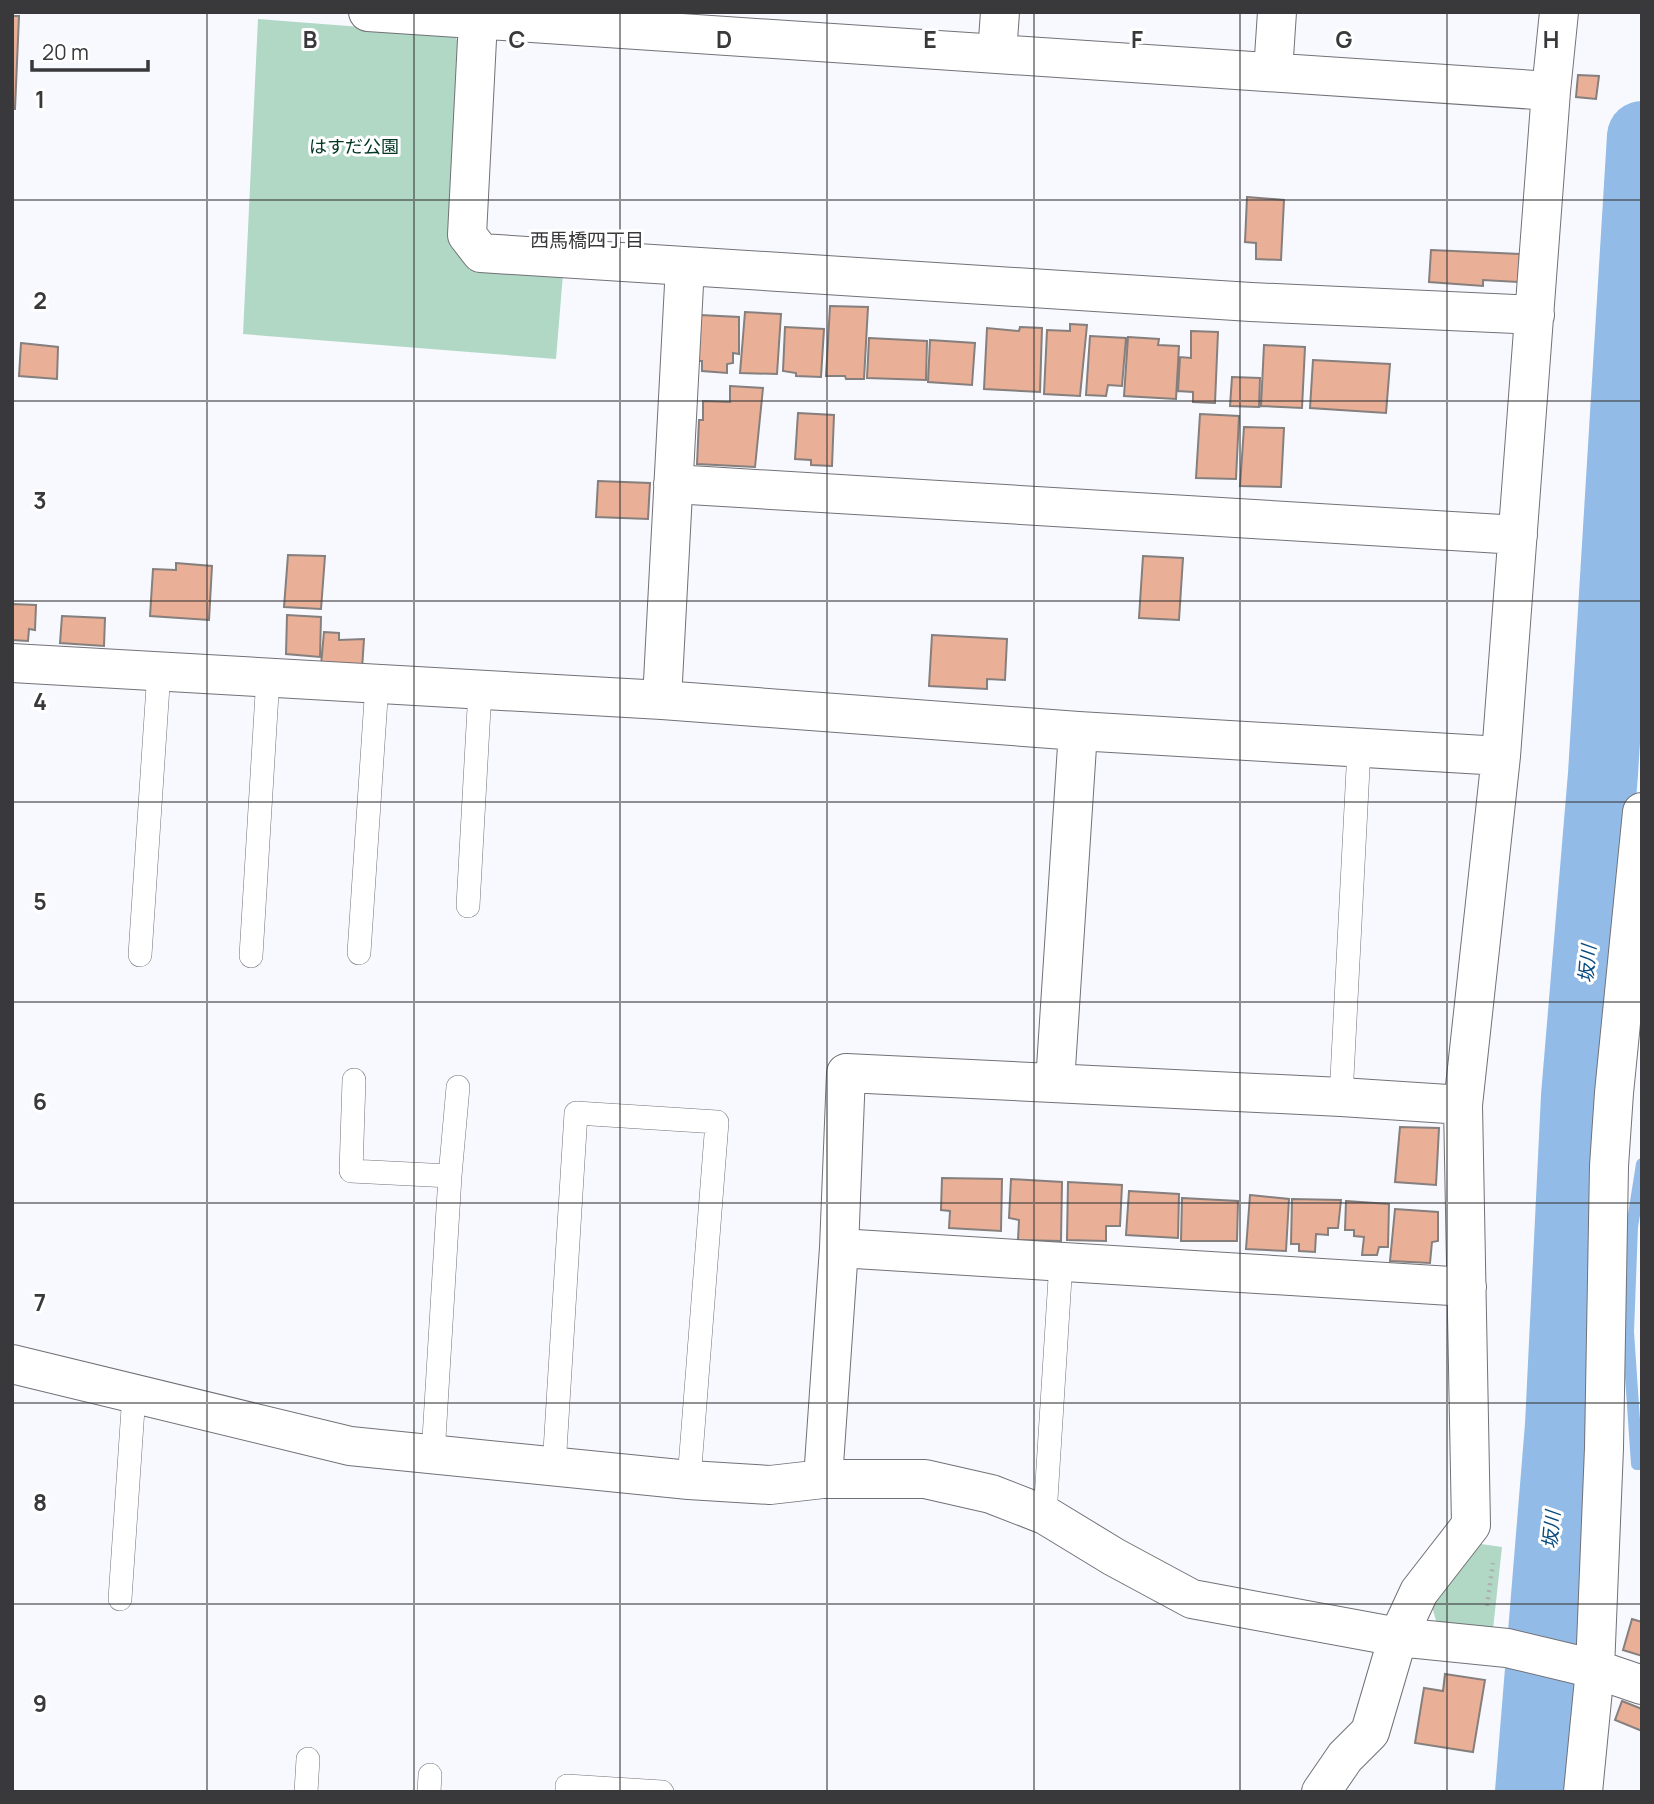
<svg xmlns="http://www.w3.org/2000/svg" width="1654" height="1804" font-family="Manrope,'Noto Sans JP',sans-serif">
	<rect width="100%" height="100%" fill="#f8f9ff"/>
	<path fill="#b1d8c5" d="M258 19 452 34 463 46 452 247 469 267 563 274 556 359 243 334Z
		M1481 1544 1502 1547 1493 1629 1437 1624 1432 1607Z"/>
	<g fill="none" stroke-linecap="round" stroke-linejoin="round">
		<path stroke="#92bce7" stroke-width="12" d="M1642 1164 1632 1227 1628 1332 1637 1464H1642"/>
		<path stroke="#92bce7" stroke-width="70" d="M1530 1792 1560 1425 1576 1096 1603 774 1642 136"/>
	</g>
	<path fill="#eaaf97" stroke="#857f7d" stroke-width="2" d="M12 16H19L15 109H12Z
		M1578 75 1599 76 1596 99 1576 97Z
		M1247 197 1284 200 1281 260 1256 259V243L1245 242Z
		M1431 250 1520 254 1518 282 1483 280V286L1429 282Z
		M830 306 868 307 864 379H846L845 376H826Z
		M745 312 781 314 777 374 740 373Z
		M700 315 739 317V354L733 353V363L727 364V373L702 371V361H697Z
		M1070 324 1087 325 1080 396 1044 394 1047 330 1070 331Z
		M785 327 824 329 821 377 796 376V373L783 371Z
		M1020 327 1042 328 1040 392 984 389 987 328 1019 331Z
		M1191 331 1218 332 1215 403 1193 402V392L1178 391 1180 357 1191 358Z
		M1090 336 1126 338 1122 386 1108 385 1106 396 1086 395Z
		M1128 337 1159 339 1158 345 1179 346 1176 399 1124 396Z
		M869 338 927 341 926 380 867 378Z
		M930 340 975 343 972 385 928 382Z
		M21 343 58 347 57 379 19 376Z
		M1264 345 1305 347 1302 408 1261 406Z
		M1313 360 1390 364 1386 413 1310 408Z
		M1232 377 1260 378 1259 407 1230 406Z
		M730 386 763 388 755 467 697 464 699 420H703V401L730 402Z
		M798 413 834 415 832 466 811 465V460L795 459Z
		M1200 414 1239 416 1236 479 1196 478Z
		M1244 427 1284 428 1281 487 1240 486Z
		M598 481 650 483 648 519 596 517Z
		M288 555 325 556 321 609 284 607Z
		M1143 556 1183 558 1179 620 1139 618Z
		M176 563 212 566 209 620 150 616 153 569 176 570Z
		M12 604 36 605 35 630 29 629 28 641 12 640Z
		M287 615 321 617 320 657 286 654Z
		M62 616 105 618 104 646 60 643Z
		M324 632 339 633V640L364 639 362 669 321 665Z
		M932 635 1007 639 1005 680 987 679V689L929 686Z
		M1400 1127 1439 1128 1436 1185 1395 1182Z
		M942 1178 1002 1179 1001 1231 949 1228 950 1211 941 1210Z
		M1011 1179 1062 1182 1061 1241 1018 1240 1019 1220 1009 1218Z
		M1068 1182 1122 1185 1120 1226H1106V1241L1067 1240Z
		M1129 1191 1179 1194 1178 1238 1126 1235Z
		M1250 1195 1289 1199 1286 1251 1246 1249Z
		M1182 1198 1238 1201 1237 1241H1181Z
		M1292 1199 1341 1200 1338 1228H1328V1235L1316 1234 1315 1252 1299 1251V1244H1291Z
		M1346 1201 1389 1204 1388 1247H1379L1377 1255H1362L1364 1237 1354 1236V1230H1345Z
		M1395 1209 1438 1212V1241L1432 1242 1430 1263 1390 1261Z
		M1632 1619 1642 1622V1656L1623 1650Z
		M1445 1674 1485 1680 1473 1752 1415 1743 1424 1688 1443 1691Z
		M1622 1701 1642 1709V1731L1615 1720Z"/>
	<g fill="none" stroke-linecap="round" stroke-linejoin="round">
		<g stroke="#717177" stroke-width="24">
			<path id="service" d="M468 906 480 690
				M359 953 377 684
				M140 955 159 671
				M251 956 268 677
				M354 1080 351 1171 450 1176
				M1341 1097 1359 749
				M433 1455 450 1176 458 1087
				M554 1467 576 1113 717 1122 689 1480
				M1045 1515 1061 1262
				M120 1599 134 1394
				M306 1792 308 1759
				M429 1792 430 1775
				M567 1792V1786L662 1792"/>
		</g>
		<g stroke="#717177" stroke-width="40">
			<path id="minor" d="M368 12 1551 91
				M478 20 467 235 481 253 1251 302 1535 315
				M997 54 1000 12
				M1273 72 1277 12
				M673 484 1518 535
				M12 663 662 700 1078 731 1501 756
				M662 700 685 266
				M1055 1083 1078 731
				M839 1248 1467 1287
				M12 1364 350 1446 689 1480 770 1485 823 1479H925L991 1494 1045 1515 1114 1557 1192 1599 1398 1637 1507 1648 1595 1669 1642 1685
				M823 1479 839 1248 846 1073 1341 1097 1463 1105
				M1321 1792 1345 1757 1370 1732 1398 1637 1419 1592 1471 1525 1463 1105 1501 756 1551 91 1559 12
				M1583 1792 1595 1669 1604 1448 1609 1166 1614 1093 1642 812"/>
		</g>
		<path stroke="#aeafb3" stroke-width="4.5" stroke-dasharray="2 5" stroke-linecap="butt" d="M1487 1606 1493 1563"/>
		<use href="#service" stroke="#fff" stroke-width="23"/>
		<use href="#minor" stroke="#fff" stroke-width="38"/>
	</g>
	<path fill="none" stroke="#39393b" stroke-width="2" stroke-opacity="0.55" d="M207 12V1792M414 12V1792M620 12V1792M827 12V1792M1034 12V1792M1240 12V1792M1447 12V1792M12 200H1642M12 401H1642M12 601H1642M12 802H1642M12 1002H1642M12 1203H1642M12 1403H1642M12 1604H1642"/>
	<g text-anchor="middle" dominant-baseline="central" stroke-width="6" stroke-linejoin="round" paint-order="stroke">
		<g font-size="18" fill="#003522" stroke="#fff">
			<text x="354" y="146">はすだ公園</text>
		</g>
		<g font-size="19" fill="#39393b" stroke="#fff">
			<text x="587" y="240">西馬橋四丁目</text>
		</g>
		<g font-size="19" font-style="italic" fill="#074a7e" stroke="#fff">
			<text transform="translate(1587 964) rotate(-85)">坂川</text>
			<text transform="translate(1551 1530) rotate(-85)">坂川</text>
		</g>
	</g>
	<g font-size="23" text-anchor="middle" font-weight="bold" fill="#39393b" stroke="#fff" stroke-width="6" stroke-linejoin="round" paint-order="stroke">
		<text x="310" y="48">B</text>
		<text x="517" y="48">C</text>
		<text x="724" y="48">D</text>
		<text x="930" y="48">E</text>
		<text x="1137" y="48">F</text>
		<text x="1344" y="48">G</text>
		<text x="1551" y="48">H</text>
		<text x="40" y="108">1</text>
		<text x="40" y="309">2</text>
		<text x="40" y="509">3</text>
		<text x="40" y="710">4</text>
		<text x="40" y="910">5</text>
		<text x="40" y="1110">6</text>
		<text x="40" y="1311">7</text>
		<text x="40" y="1511">8</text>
		<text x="40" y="1712">9</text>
	</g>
	<rect width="1654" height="1804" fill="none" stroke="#39393b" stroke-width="28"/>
	<path d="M32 60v10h116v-10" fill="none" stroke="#39393b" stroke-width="3.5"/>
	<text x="42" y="60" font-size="21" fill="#39393b" stroke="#ffffff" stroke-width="5" paint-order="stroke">20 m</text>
</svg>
